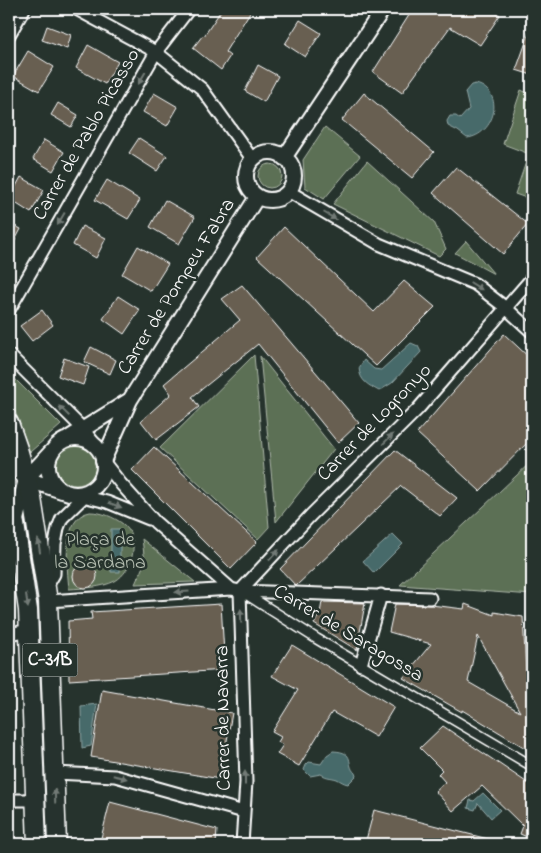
<svg xmlns="http://www.w3.org/2000/svg" width="541" height="853" font-family="'Indie Flower',sans-serif">
	<rect width="100%" height="100%" fill="#26332d"/>
	<filter id="ink" filterUnits="userSpaceOnUse"><feTurbulence type="fractalNoise" baseFrequency=".02" numOctaves="2"/><feDisplacementMap in="SourceGraphic" scale="10" xChannelSelector="R" yChannelSelector="G"/><feConvolveMatrix kernelMatrix="1 2 1 2 8 2 1 2 1" color-interpolation-filters="sRGB"/></filter>
	<g filter="url(#ink)">
		<path fill="#5c7054" stroke="#aeb8aa" d="M521 90 532 95V155L503 144Z
			M325 127 360 156 324 199 305 187 303 160Z
			M528 156 532 157V200L515 194Z
			M367 161 434 222 446 249 439 256 333 204Z
			M258 176a12 12 0 1 1 24 0a12 12 0 1 1-24 0Z
			M466 241 494 274 455 253Z
			M254 355 269 527 258 539 160 448Z
			M260 356 334 449 276 522Z
			M9 373 61 425 30 452 9 395Z
			M56 465a20 20 0 1 1 40 0a20 20 0 1 1-40 0Z
			M532 461V595L400 585Z
			M90 512C101 512 114 517 123 524 141 538 133 571 115 581 101 588 84 588 69 589 67 568 61 517 90 512Z
			M142 539 195 582 135 584 145 562Z"/>
		<path fill="#466a6a" stroke="#90a6a6" d="M476 84C506 92 495 135 467 138L458 131 448 126 447 121 450 116H456L460 119 469 109 465 92 471 85Z
			M411 343 418 346 421 352 392 383 379 391C368 385 360 381 359 368L364 360 374 369 381 370Z
			M111 529H120V572H111Z
			M393 534 403 544 374 573 363 561Z
			M97 704 91 746 82 748 81 706Z
			M333 751C357 752 345 764 355 773L356 776 348 784C343 783 341 781 337 779 331 777 327 778 321 774L310 776 304 770 306 765 309 762 321 764 327 755Z
			M483 793 500 810 491 818 478 803 475 810 468 808 470 800 474 801Z"/>
		<path fill="#675e51" stroke="#fff" fill-rule="evenodd" d="M222 9H252L225 52 230 56 221 70 193 48 203 35 204 36Z
			M413 9H490L500 15 480 45 450 27 402 93 373 72Z
			M300 20 321 33 305 57 285 44Z
			M47 26 71 35 67 49 42 40Z
			M531 28H532V75L516 70Z
			M88 45 118 62 105 84 76 68Z
			M28 51 54 67 39 91 13 76Z
			M258 65 278 76 264 102 245 91Z
			M154 93 178 107 167 126 143 112Z
			M364 93 434 152 412 178 342 120Z
			M58 103 78 115 71 127 51 115Z
			M139 138 167 156 157 171 129 153Z
			M44 140 64 152 53 171 33 159Z
			M456 167 528 224 503 254 433 193Z
			M21 177 44 190 31 213 9 199Z
			M107 180 140 200 128 219 95 200Z
			M165 200 195 217 179 244 150 227Z
			M9 223 21 229 9 252Z
			M82 226 106 238 96 258 73 245Z
			M284 227 374 312 404 281 435 307 376 366 257 257Z
			M138 246 168 264 151 291 122 274Z
			M242 285 359 423 338 443 258 344 192 397 199 407 156 440 141 421 171 394 164 384 240 320 222 299Z
			M118 296 140 310 124 334 103 319Z
			M42 310 53 325 32 341 20 326Z
			M504 334 532 360V438L480 491 417 433Z
			M91 347 116 360 110 374 84 362Z
			M64 358 89 367 83 385 58 376Z
			M154 447 257 542 231 569 132 470Z
			M395 450 457 498 440 516 401 486 296 586 280 569Z
			M73 576a12 12 0 1 1 24 0a12 12 0 1 1-24 0Z
			M322 602 365 603 357 650 314 624 320 613Z
			M221 604 225 670 69 680 68 621 92 619 91 612Z
			M395 604 431 605 464 609 465 604 494 615V612L523 617 526 671 532 673V752L462 710V712L403 678 431 644 389 632ZM478 636 520 712 468 682Z
			M292 645 394 707 376 737 332 712 299 766 277 754 283 745 278 742 281 737 272 732 298 690 272 676Z
			M102 690 232 713 220 779 91 757Z
			M443 726 532 786V839L520 834 523 826 482 786 453 811 435 791 445 782 438 774 442 770 420 748Z
			M110 802 217 830 216 844H146L132 840 130 844H121L101 838Z
			M374 810 492 840V844H365Z"/>
		<g fill="none" stroke-linecap="round" stroke-linejoin="round">
			<g stroke="#fff" stroke-width="12">
				<path id="pedestrian" d="M241 591 317 639 532 766"/>
			</g>
			<g stroke="#fff" stroke-width="15">
				<path id="minor" d="M76 9 156 52 202 89 253 160
					M9 35 24 9
					M288 191 379 244 475 284 506 308 532 332
					M9 310 156 52 189 9
					M9 355 84 430 97 447
					M103 461 121 484 155 522 231 589 240 591 430 598
					M74 494 107 502 149 519
					M46 588 54 574 55 544 58 528 62 518 94 487
					M240 591 311 515 418 409 532 278
					M240 591 246 782 242 844
					M48 601 231 589
					M9 634 30 630
					M361 665 381 595
					M55 773 115 776 244 812
					M9 800H36"/>
			</g>
			<g stroke="#fff" stroke-width="18">
				<path id="tertiary" d="M246 176a24 24 0 1 1 48 0a24 24 0 1 1-48 0Z
					M284 158 383 9
					M69 438 130 400
					M48 466a28 28 0 1 1 56 0a28 28 0 1 1-56 0Z
					M103 461 130 400 257 197
					M9 462 26 479 62 491
					M15 524 26 479 51 452"/>
			</g>
			<g stroke="#fff" stroke-width="21">
				<path id="primary" d="M9 423 18 449 32 498 48 601 57 844
					M9 502 15 524 28 610 37 844"/>
			</g>
			<use href="#pedestrian" stroke="#26332d" stroke-width="9"/>
			<use href="#minor" stroke="#26332d" stroke-width="11"/>
			<use href="#tertiary" stroke="#26332d" stroke-width="14"/>
			<use href="#primary" stroke="#26332d" stroke-width="18"/>
		</g>
		<defs><path id="oneway-solid" d="M-6-.8H1V-3.2L6.5 0L1 3.2V.8H-6Z" transform="scale(1.25)"/></defs>
		<g fill="#727a76">
			<use href="#oneway-solid" transform="translate(142 78) rotate(120)"/>
			<use href="#oneway-solid" transform="translate(330 216) rotate(30)"/>
			<use href="#oneway-solid" transform="translate(61 219) rotate(120)"/>
			<use href="#oneway-solid" transform="translate(476 286) rotate(32)"/>
			<use href="#oneway-solid" transform="translate(64 411) rotate(-135)"/>
			<use href="#oneway-solid" transform="translate(388 439) rotate(-45)"/>
			<use href="#oneway-solid" transform="translate(115 505) rotate(21)"/>
			<use href="#oneway-solid" transform="translate(39 546) rotate(-99)"/>
			<use href="#oneway-solid" transform="translate(274 555) rotate(-47)"/>
			<use href="#oneway-solid" transform="translate(182 592) rotate(176)"/>
			<use href="#oneway-solid" transform="translate(27 601) rotate(82)"/>
			<use href="#oneway-solid" transform="translate(241 616) rotate(-92)"/>
			<use href="#oneway-solid" transform="translate(120 777) rotate(14)"/>
			<use href="#oneway-solid" transform="translate(245 778) rotate(-90)"/>
			<use href="#oneway-solid" transform="translate(55 796) rotate(-92)"/>
		</g>
	</g>
	<g text-anchor="middle" dominant-baseline="central" stroke-width="5" stroke-linejoin="round" paint-order="stroke">
		<rect fill="#26332d" stroke="#bec2c0" stroke-width="1" x="22.5" y="643.5" width="55" height="33" rx="4"/>
		<g font-size="19" font-weight="bold" fill="#fff">
			<text x="50" y="660">C-31B</text>
		</g>
		<g font-size="20" fill="#fff" stroke="#26332d">
			<text transform="translate(87 135) rotate(-60)">Carrer de Pablo Picasso</text>
			<text transform="translate(177 287) rotate(-58)">Carrer de Pompeu Fabra</text>
			<text transform="translate(375 423) rotate(-46)">Carrer de Logronyo</text>
			<text transform="translate(348 634) rotate(31)">Carrer de Saragossa</text>
			<text transform="translate(224 718) rotate(-91)">Carrer de Navarra</text>
		</g>
		<g font-size="20" fill="#b6bfb2" stroke="#26332d">
			<text x="100" y="540">Plaça de<tspan x="100" dy="23">la Sardana</tspan></text>
		</g>
	</g>
	<rect width="541" height="853" fill="none" stroke="#26332d" stroke-width="30"/>
	<rect x="15" y="15" width="511" height="823" fill="none" stroke="#fff" stroke-width="2" filter="url(#ink)"/>
</svg>
